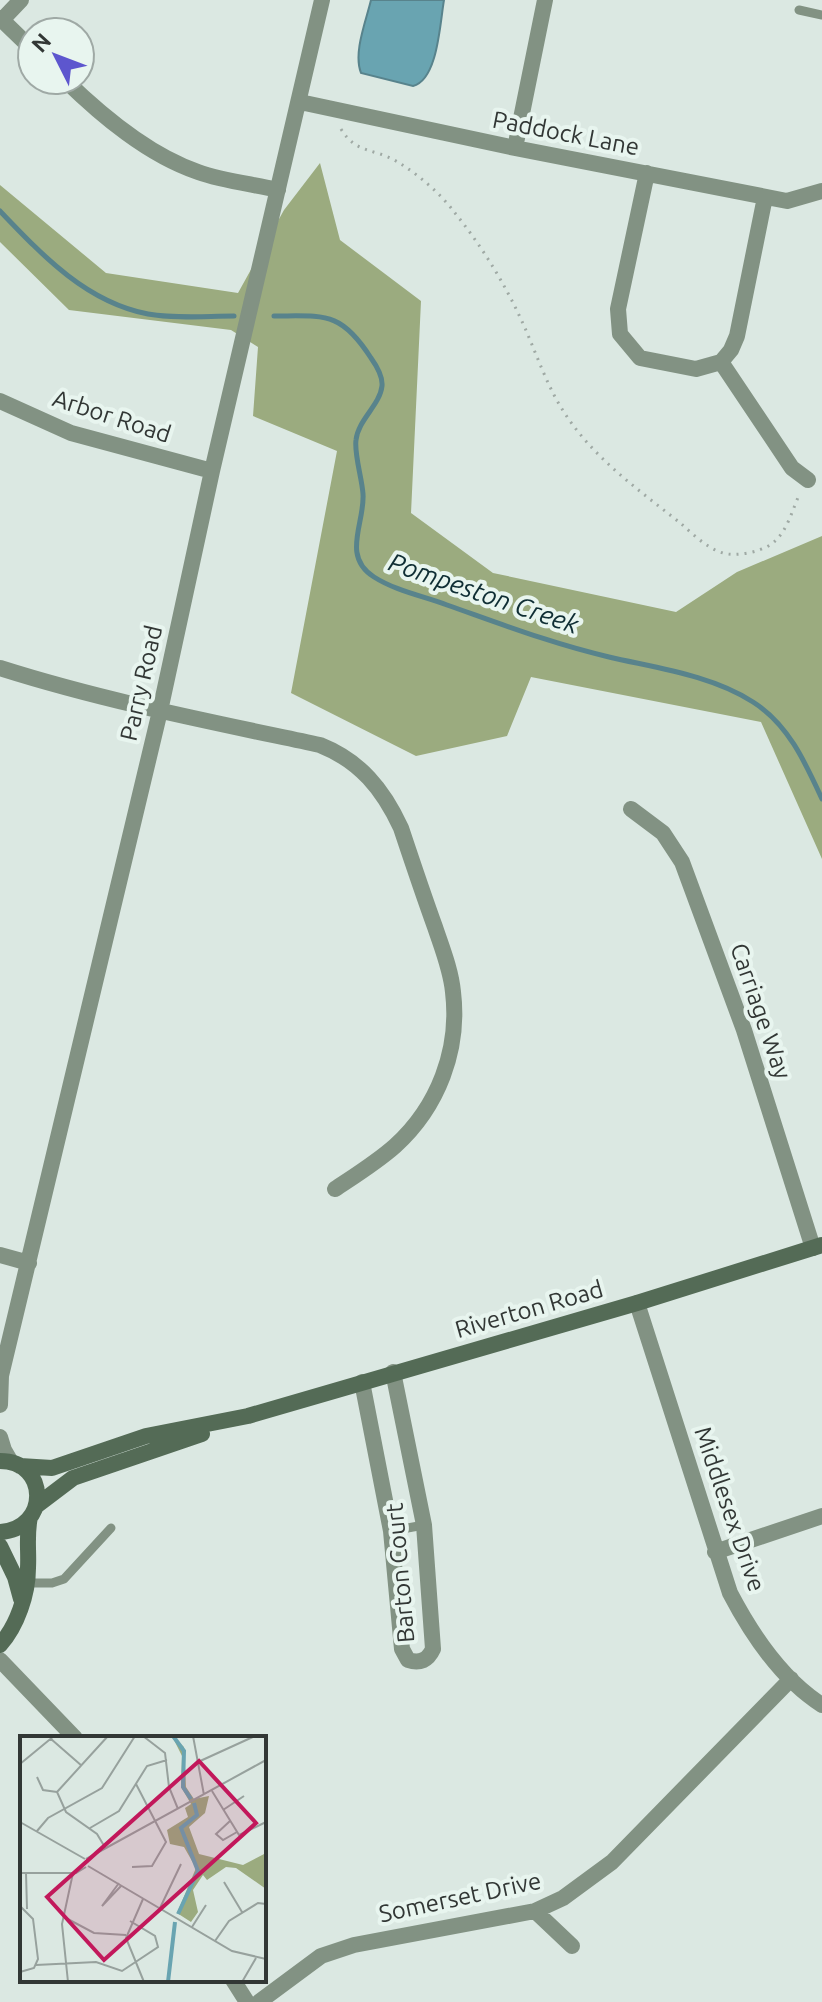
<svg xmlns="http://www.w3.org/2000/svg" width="822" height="2002" font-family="Ubuntu,sans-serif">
	<rect width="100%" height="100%" fill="#dbe8e2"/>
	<path fill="#9bab7f" d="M320 163 340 240 421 301 411 513 493 573 676 612 737 572 822 536V859L761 722 531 677 507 736 416 756 291 693 337 451 253 416 258 347 231 330 69 310 0 242V185L106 273 238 293 284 210Z"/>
	<path fill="#69a4b1" stroke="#58838c" stroke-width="2" d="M371 0H444C440 22 438 80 413 86L361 73C353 53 366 21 371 0Z"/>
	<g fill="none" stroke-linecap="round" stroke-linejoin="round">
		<path stroke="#58838c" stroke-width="5" d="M0 211C42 255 86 302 148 314 177 319 206 316 234 316
			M274 316C325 316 341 311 371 358 376 365 383 376 382 386 380 405 358 420 356 440 354 454 362 478 363 494 365 523 341 556 374 577 396 591 423 596 447 605 501 624 553 644 609 657 656 668 711 675 753 702 788 724 805 762 822 799"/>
		<path stroke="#9fa9a4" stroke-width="3" stroke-dasharray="2 6" stroke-linecap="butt" d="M341 129C356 154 374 148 396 161 418 174 440 193 455 213 480 244 502 279 519 315 534 346 544 380 562 409 591 456 636 488 679 522 692 533 706 548 723 553 736 557 759 552 770 545 787 534 792 510 800 493"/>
		<path stroke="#829283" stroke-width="9" d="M799 10 822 15
			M391 1531 424 1525
			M25 1583H52L64 1579 111 1528"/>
		<path stroke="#829283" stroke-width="16" d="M0 18 32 49
			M2 20 21 0
			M65 80C102 116 148 155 198 172 223 181 252 184 278 190
			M300 102 515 148 787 201 822 191
			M515 148 545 0
			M647 173 618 309 620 334 640 358 696 369 721 362 731 350 737 336 765 197
			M721 362 792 468 808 480
			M0 401 71 433 212 471
			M0 668C104 701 212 722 320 745 360 761 383 789 401 828 412 861 423 894 435 927 442 948 451 970 453 992 460 1050 438 1107 395 1146 377 1162 356 1175 335 1189
			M631 809 663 833 682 862 744 1030 813 1248
			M0 1255 29 1263
			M637 1303 730 1593C752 1635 781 1679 822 1705
			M0 1380 160 711 212 471 322 0
			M362 1382 391 1531 402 1649 408 1660C420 1664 428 1660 433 1649L424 1525 393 1372
			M0 1405 1 1376
			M0 1437 4 1450 11 1462
			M715 1552 822 1516
			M0 1660 75 1738
			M535 1911 572 1946
			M233 1980 247 2002
			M259 2002 321 1956 354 1945 535 1911 563 1898 612 1862 791 1679"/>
		<path stroke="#546b56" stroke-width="16" d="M0 1461C49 1461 50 1529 0 1532
			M20 1466 52 1468 146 1436 248 1416 637 1303 822 1245
			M36 1506 73 1478 202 1434
			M0 1546 15 1577 21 1599
			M0 1645C17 1626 28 1594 28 1568 29 1550 26 1535 30 1517"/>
	</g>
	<g text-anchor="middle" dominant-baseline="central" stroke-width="8" stroke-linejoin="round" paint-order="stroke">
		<g font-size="24" fill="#323735" stroke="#e8f5ef">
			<text transform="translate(566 133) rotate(11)">Paddock Lane</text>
			<text transform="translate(112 416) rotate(18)">Arbor Road</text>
			<text transform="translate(141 683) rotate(-77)">Parry Road</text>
			<text transform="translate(761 1011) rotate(71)">Carriage Way</text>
			<text transform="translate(529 1309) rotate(-16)">Riverton Road</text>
			<text transform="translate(730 1509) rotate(71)">Middlesex Drive</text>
			<text transform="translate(400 1573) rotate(-95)">Barton Court</text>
			<text transform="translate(460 1897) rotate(-12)">Somerset Drive</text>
		</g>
		<g font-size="26" font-style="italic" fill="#0f2e34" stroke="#e8f5ef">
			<text transform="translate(484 593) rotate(19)">Pompeston Creek</text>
		</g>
	</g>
	<g transform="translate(20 1736)">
		<rect width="246" height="246" fill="#dbe8e2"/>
		<path d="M152 0 164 11 166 51 174 63 189 60 185 77 169 91 179 118 223 129 246 117V153L216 132 206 131 187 144 183 139 173 154 178 176 171 186 157 177 176 132 164 111 150 108 147 94 168 81 165 72 171 68 161 51 162 20Z" fill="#9bab7f"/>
		<path fill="none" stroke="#69a4b1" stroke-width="4" d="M153 0 164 15 163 51 171 63M158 178 178 135 161 92 177 79 174 67M148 246 155 186"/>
		<path fill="none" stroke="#97a19d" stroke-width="2" d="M123 0 145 17 149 51 158 73M173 0 184 59M31 3 62 30M178 26 235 0M0 28 34 0M17 41 23 54 37 56M192 55 219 99 246 86M203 74 224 60M210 85 196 98 203 104 217 96M0 86 65 123M70 92 99 75 127 30 147 24M17 95 28 82 82 52 115 0M86 113 77 98 46 76 37 56 88 0M66 123 246 24M68 130 212 215 246 223M112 131 132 130 146 106 116 48M0 137H56L66 131M6 137 7 173M204 146 222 176M99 147 82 170 101 150M123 163 106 202 124 246M0 170 13 183 18 223 14 232 0 236M140 172 161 128M44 181 74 197 106 199M172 191 186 169M195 205 209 185 238 167 246 168M16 229 76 226 102 235 138 211 135 200 110 185M48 246 42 188 53 137M222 246 236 222"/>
		<path fill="#c2185b" fill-opacity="0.15" stroke="#c2185b" stroke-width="4" d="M179 25 236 87 84 224 27 161Z"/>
		<rect width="246" height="246" fill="none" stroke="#323735" stroke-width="4"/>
	</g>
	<g transform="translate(56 56) rotate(312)"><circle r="38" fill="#e8f5ef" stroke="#9fa9a5" stroke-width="2"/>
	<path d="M0-6L14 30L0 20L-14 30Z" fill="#5d56ce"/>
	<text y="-12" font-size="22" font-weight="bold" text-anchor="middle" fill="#323735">N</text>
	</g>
</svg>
